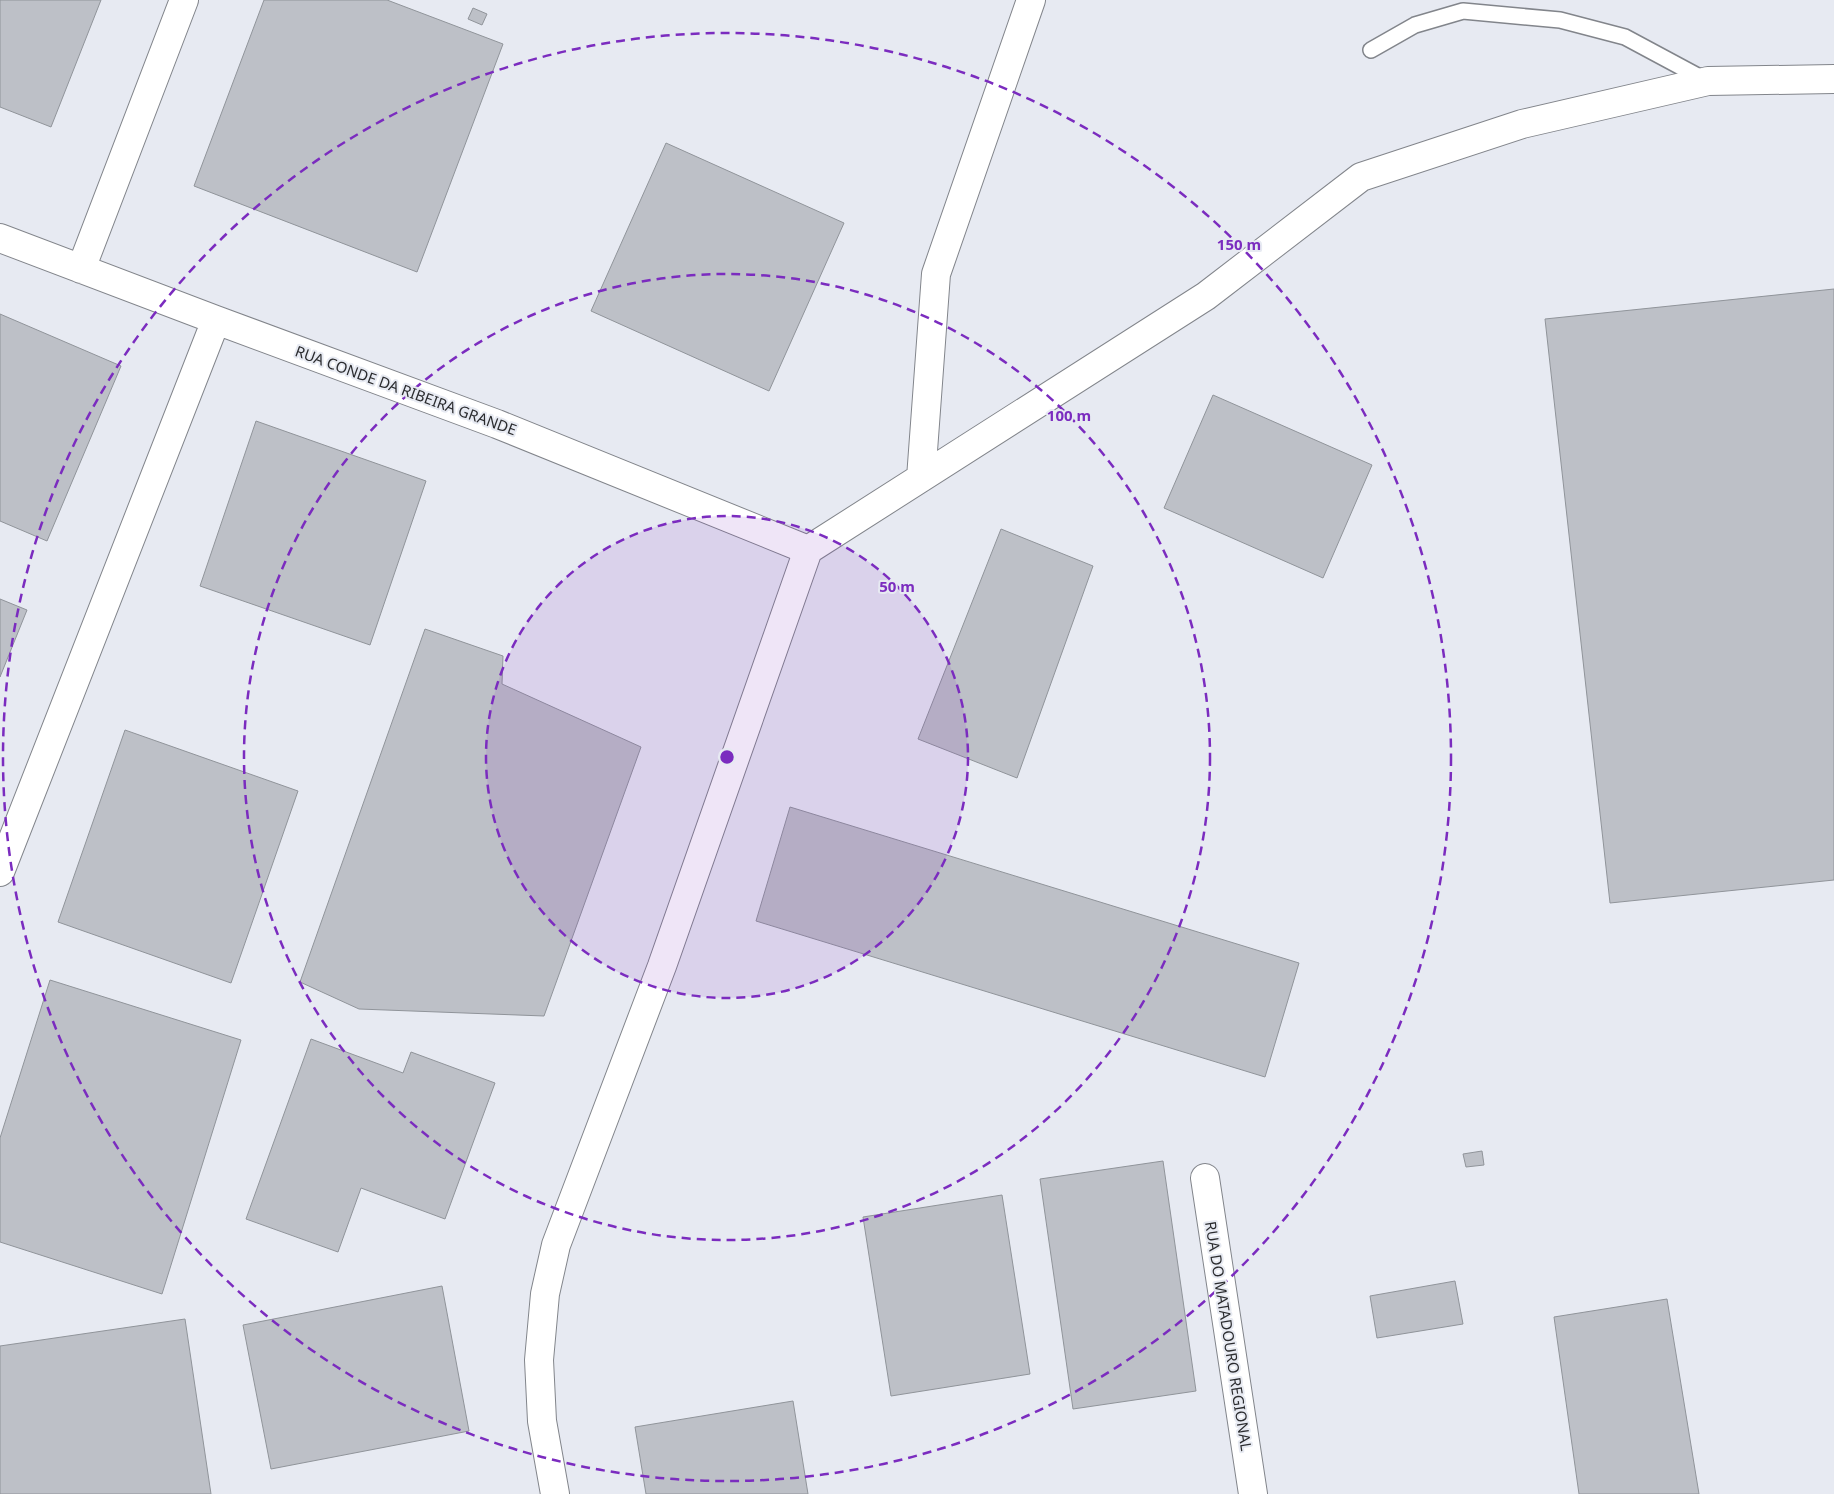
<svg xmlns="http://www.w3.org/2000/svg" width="1834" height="1494" font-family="'Noto Sans',sans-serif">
	<rect width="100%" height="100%" fill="#e7eaf2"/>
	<path fill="#bdc0c7" stroke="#90949a" d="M0 0H101L51 127 0 107Z
		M264 0H387L503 44 417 272 194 186Z
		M473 8 487 14 482 25 468 19Z
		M666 143 844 223 769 391 591 311Z
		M1834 289V880L1610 903 1545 319Z
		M0 314 121 366 47 541 0 521Z
		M1213 395 1372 465 1323 578 1164 508Z
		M256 421 426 481 370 645 200 586Z
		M1001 529 1093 566 1017 778 918 739Z
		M0 599 27 610 0 677Z
		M425 629 503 656 502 684 641 747 544 1016 359 1009 300 982Z
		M125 730 298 791 231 983 58 922Z
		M790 807 1299 963 1265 1077 756 921Z
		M50 980 241 1040 162 1294 0 1242V1138Z
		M311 1039 403 1073 411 1052 495 1083 445 1219 361 1188 338 1252 246 1219Z
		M1482 1151 1484 1165 1466 1167 1463 1154Z
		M1163 1161 1196 1391 1073 1409 1040 1179Z
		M1002 1195 1030 1374 891 1396 863 1217Z
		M1455 1281 1463 1324 1377 1338 1370 1296Z
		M442 1286 469 1431 271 1469 243 1325Z
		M1667 1299 1699 1494H1579L1554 1317Z
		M185 1319 211 1494H0V1346Z
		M793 1401 808 1494H646L635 1427Z"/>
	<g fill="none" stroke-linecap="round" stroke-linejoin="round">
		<g stroke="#82858b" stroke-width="18">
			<path id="service" d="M1371 50 1415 25 1463 11 1560 20 1625 37 1707 81"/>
		</g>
		<g stroke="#82858b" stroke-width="30">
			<path id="minor" d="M0 238 216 320 497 424 808 550
				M81 269 184 0
				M921 478 936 274 1031 0
				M0 872 216 320
				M1205 1178 1253 1494
				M555 1494 542 1421 539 1360 545 1294 556 1245 662 966 808 550 1206 296 1361 177 1522 124 1708 81 1834 79"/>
		</g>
		<use href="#service" stroke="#fff" stroke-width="15"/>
		<use href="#minor" stroke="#fff" stroke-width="28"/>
	</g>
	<circle cx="727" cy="757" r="241" fill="#7b2cbf" fill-opacity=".12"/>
	<g fill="none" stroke="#7b2cbf" stroke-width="2.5" stroke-dasharray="9 6">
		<circle cx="727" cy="757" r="241"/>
		<circle cx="727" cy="757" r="483"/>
		<circle cx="727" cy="757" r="724"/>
	</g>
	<g text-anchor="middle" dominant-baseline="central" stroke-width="4" stroke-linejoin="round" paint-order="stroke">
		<g font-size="15" fill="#2b2c2f" stroke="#e7eaf2">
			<text transform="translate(406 390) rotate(20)">RUA CONDE DA RIBEIRA GRANDE</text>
			<text transform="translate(1229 1336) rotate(81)">RUA DO MATADOURO REGIONAL</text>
		</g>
	</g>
	<circle cx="727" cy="757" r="8" fill="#7b2cbf" stroke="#e7eaf2" stroke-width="2.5"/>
	<g font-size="15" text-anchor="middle" font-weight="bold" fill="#7b2cbf" stroke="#e7eaf2" stroke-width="4" stroke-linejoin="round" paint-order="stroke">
		<text x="1239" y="250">150 m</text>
		<text x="1069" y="421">100 m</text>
		<text x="897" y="592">50 m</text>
	</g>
</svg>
